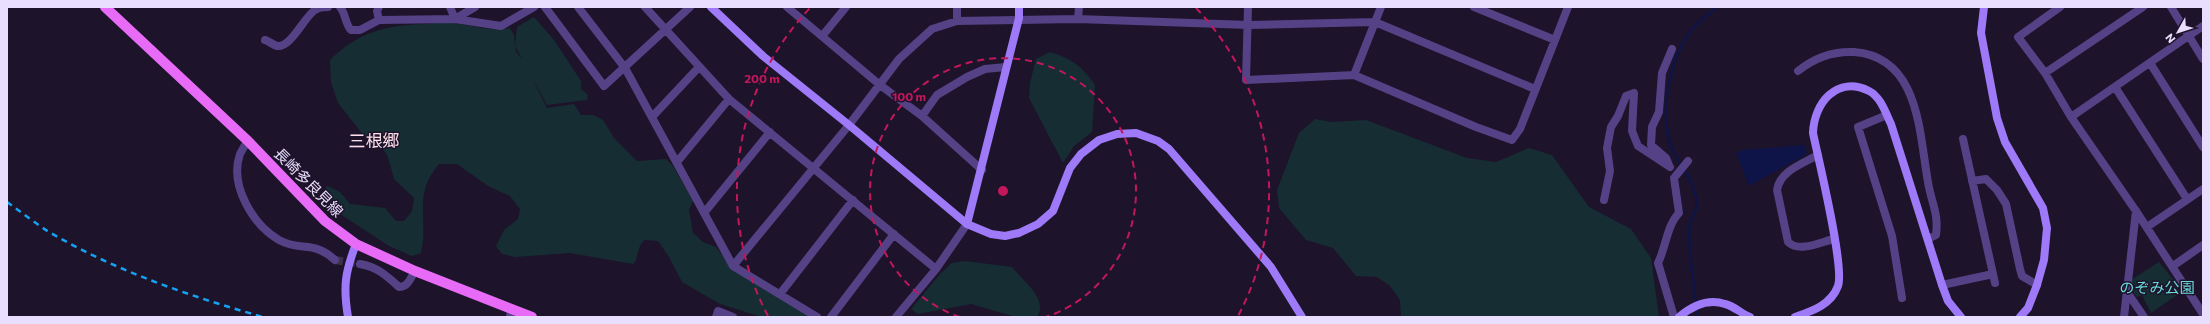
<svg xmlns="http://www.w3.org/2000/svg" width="2210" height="324" font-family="Commissioner,'Noto Sans JP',sans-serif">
	<rect width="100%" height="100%" fill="#1d132a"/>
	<path fill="#162d34" d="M534 17 554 40 581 81V89L588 95 587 100 547 105 515 46 516 52 524 61 547 108 574 104 581 115H593L603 120 614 138 637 161 666 159 673 166 693 201 689 210 693 233 703 242 716 247 734 270 809 317H762L720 304 682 282 669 257 658 241 644 240C635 251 640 257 633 264L570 253 515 257 502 254 496 246 504 230 518 219 520 209 510 196 488 186 457 164H439C412 195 429 220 421 253L412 256 389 246 328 206 322 194 327 186 340 192 350 204 385 208 396 221H404L412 211 414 198 394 179 388 157 377 140 364 136 338 103 331 82 330 60C358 32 387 25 425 24 434 23 444 22 453 23 473 25 490 32 510 28L514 35 515 45 517 27Z
		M1050 52C1071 58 1083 67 1095 85L1092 132 1074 146 1063 163 1029 98 1030 83 1036 59Z
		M1315 119 1331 122 1366 120 1467 158 1496 162 1529 148 1552 155 1589 207 1631 229 1651 258 1659 317H1401L1400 300 1390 286 1377 277 1356 276 1333 248 1306 240 1279 208 1277 190 1299 133Z
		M965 261 1012 267C1022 280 1049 299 1037 317H1016L971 304 918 314 911 309 940 274 952 263Z
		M2159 262 2176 283 2180 293 2151 313 2142 295 2137 297 2132 291 2131 280Z"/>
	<path fill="#0e1447" d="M1804 145 1807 154 1749 186 1736 153 1742 150Z"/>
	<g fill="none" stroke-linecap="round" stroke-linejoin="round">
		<path stroke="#0e1447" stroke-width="2.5" d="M1697 317C1695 288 1689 258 1689 229 1689 218 1699 214 1696 197 1692 175 1673 159 1668 137 1662 104 1670 59 1690 32 1697 22 1708 15 1717 7"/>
		<path stroke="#3c314a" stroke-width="8" stroke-dasharray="8 4" stroke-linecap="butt" d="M335 260 360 264"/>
		<path stroke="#554186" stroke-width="8" d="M340 7C346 14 345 24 351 30H360L379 20 455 19 475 7
			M450 7 455 19 501 26 534 7
			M545 7 604 86 690 7
			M578 7 625 68 733 266 817 317
			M645 7 729 99 936 269
			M787 7 880 85 922 116 982 170
			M957 7V21
			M1248 7 1246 80 1354 75 1476 127 1512 140 1520 129 1568 7
			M1474 7 1555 40
			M2060 7 2018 37 2045 73 2071 117 2136 211 2203 314
			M2171 7 2203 59
			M1078 19 1079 7
			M379 20 377 11 379 7
			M823 35 846 7
			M265 40C269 41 273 45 277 46 291 48 304 17 315 10 319 7 324 7 328 7
			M2150 63 2203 147
			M1798 71C1814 58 1833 51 1854 52 1920 57 1919 133 1928 182 1931 202 1939 213 1936 235L1928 239
			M2045 73 2143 7
			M1354 75 1381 7
			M2115 87 2187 199
			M1887 115 1858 127 1892 236 1902 298
			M922 116 937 95 967 77 985 69 1006 67
			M652 117 699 67
			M2071 117 2203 26
			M1963 139 1995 283
			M248 141C245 145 242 150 240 154 229 185 253 225 279 240 301 252 313 240 335 260
			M1818 155C1802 164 1780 171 1777 190L1788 242C1799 253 1821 242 1834 239
			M677 162 729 99
			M1669 165 1666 158 1651 145 1652 127 1659 112 1662 73 1672 49
			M1972 181 1986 179 1997 190 2006 204 2020 269 2022 276 2037 285
			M1604 200 1610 171 1607 148 1611 127 1618 116 1626 96 1634 93 1632 131 1638 146 1670 167
			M704 213 770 132
			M2147 227 2203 189
			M360 264C377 267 386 275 399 287 408 287 410 279 415 271
			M733 266 849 125 899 59 932 29 957 21 1078 19 1249 25 1375 22 1535 89
			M2173 266 2203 245
			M1942 285 1993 274
			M2127 292 2144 317
			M780 294 853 200
			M510 317 511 309
			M716 317 718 311 733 317
			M831 317 894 234
			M896 317 936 269 967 224
			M1674 317 1658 263C1666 247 1667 225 1679 213L1674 178 1688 161
			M2124 317 2136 211"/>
		<path stroke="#9e7af8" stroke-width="8" d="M711 7 763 56 849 125 967 224 991 234 1005 236 1019 233 1038 224 1053 211 1070 168 1081 154 1099 140 1117 134 1136 133 1158 141 1169 149 1271 267 1302 317
			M1984 7 1981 33 1997 118 2005 142 2043 208 2047 228 2044 260 2037 285 2028 308 2020 317
			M967 224 1019 18V7
			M348 317C343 287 345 272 356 244
			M1679 317C1692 306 1707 298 1725 304 1734 306 1742 314 1750 317
			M1795 317C1812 311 1831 305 1838 286 1845 267 1818 158 1813 133 1814 103 1837 75 1869 91 1881 97 1886 114 1891 124L1942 285 1948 301 1961 317"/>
		<path stroke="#e76bf7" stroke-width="10" d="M105 7 248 141 325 221 356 244 415 271 532 317"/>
		<path stroke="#15a2f2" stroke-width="2.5" stroke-dasharray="6 5" stroke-linecap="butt" d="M7 202C21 212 35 223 49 232 116 271 189 296 263 317"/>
	</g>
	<g fill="none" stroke="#c2185b" stroke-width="2" stroke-dasharray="7 5">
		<path d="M960 317A133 133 0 1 1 1046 317"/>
		<path d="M768 316A266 266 0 0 1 810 8M1196 8A266 266 0 0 1 1238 316"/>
	</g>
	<g text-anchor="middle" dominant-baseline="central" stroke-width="3" stroke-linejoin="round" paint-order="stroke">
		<g font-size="15" fill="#e9defd" stroke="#1d132a">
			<text transform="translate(309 182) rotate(45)">長崎多良見線</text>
		</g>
		<g font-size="15" fill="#6cd9db" stroke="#1d132a">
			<text x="2157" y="287">のぞみ公園</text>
		</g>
		<g font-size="17" fill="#fde0eb" stroke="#1d132a">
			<text x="374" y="140">三根郷</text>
		</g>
	</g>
	<circle cx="1003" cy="191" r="6" fill="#c2185b" stroke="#1d132a" stroke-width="2"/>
	<g font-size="12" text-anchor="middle" font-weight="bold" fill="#c2185b" stroke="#1d132a" stroke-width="3" stroke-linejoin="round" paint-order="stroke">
		<text x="762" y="83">200 m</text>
		<text x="909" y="101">100 m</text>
	</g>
	<rect width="2210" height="324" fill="none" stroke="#e9defd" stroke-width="16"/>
	<g transform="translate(2178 32) rotate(231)" stroke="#1d132a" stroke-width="3" paint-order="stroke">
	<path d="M0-3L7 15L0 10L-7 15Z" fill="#e9defd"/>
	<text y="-6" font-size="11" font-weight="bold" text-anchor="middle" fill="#e9defd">N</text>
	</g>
</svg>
